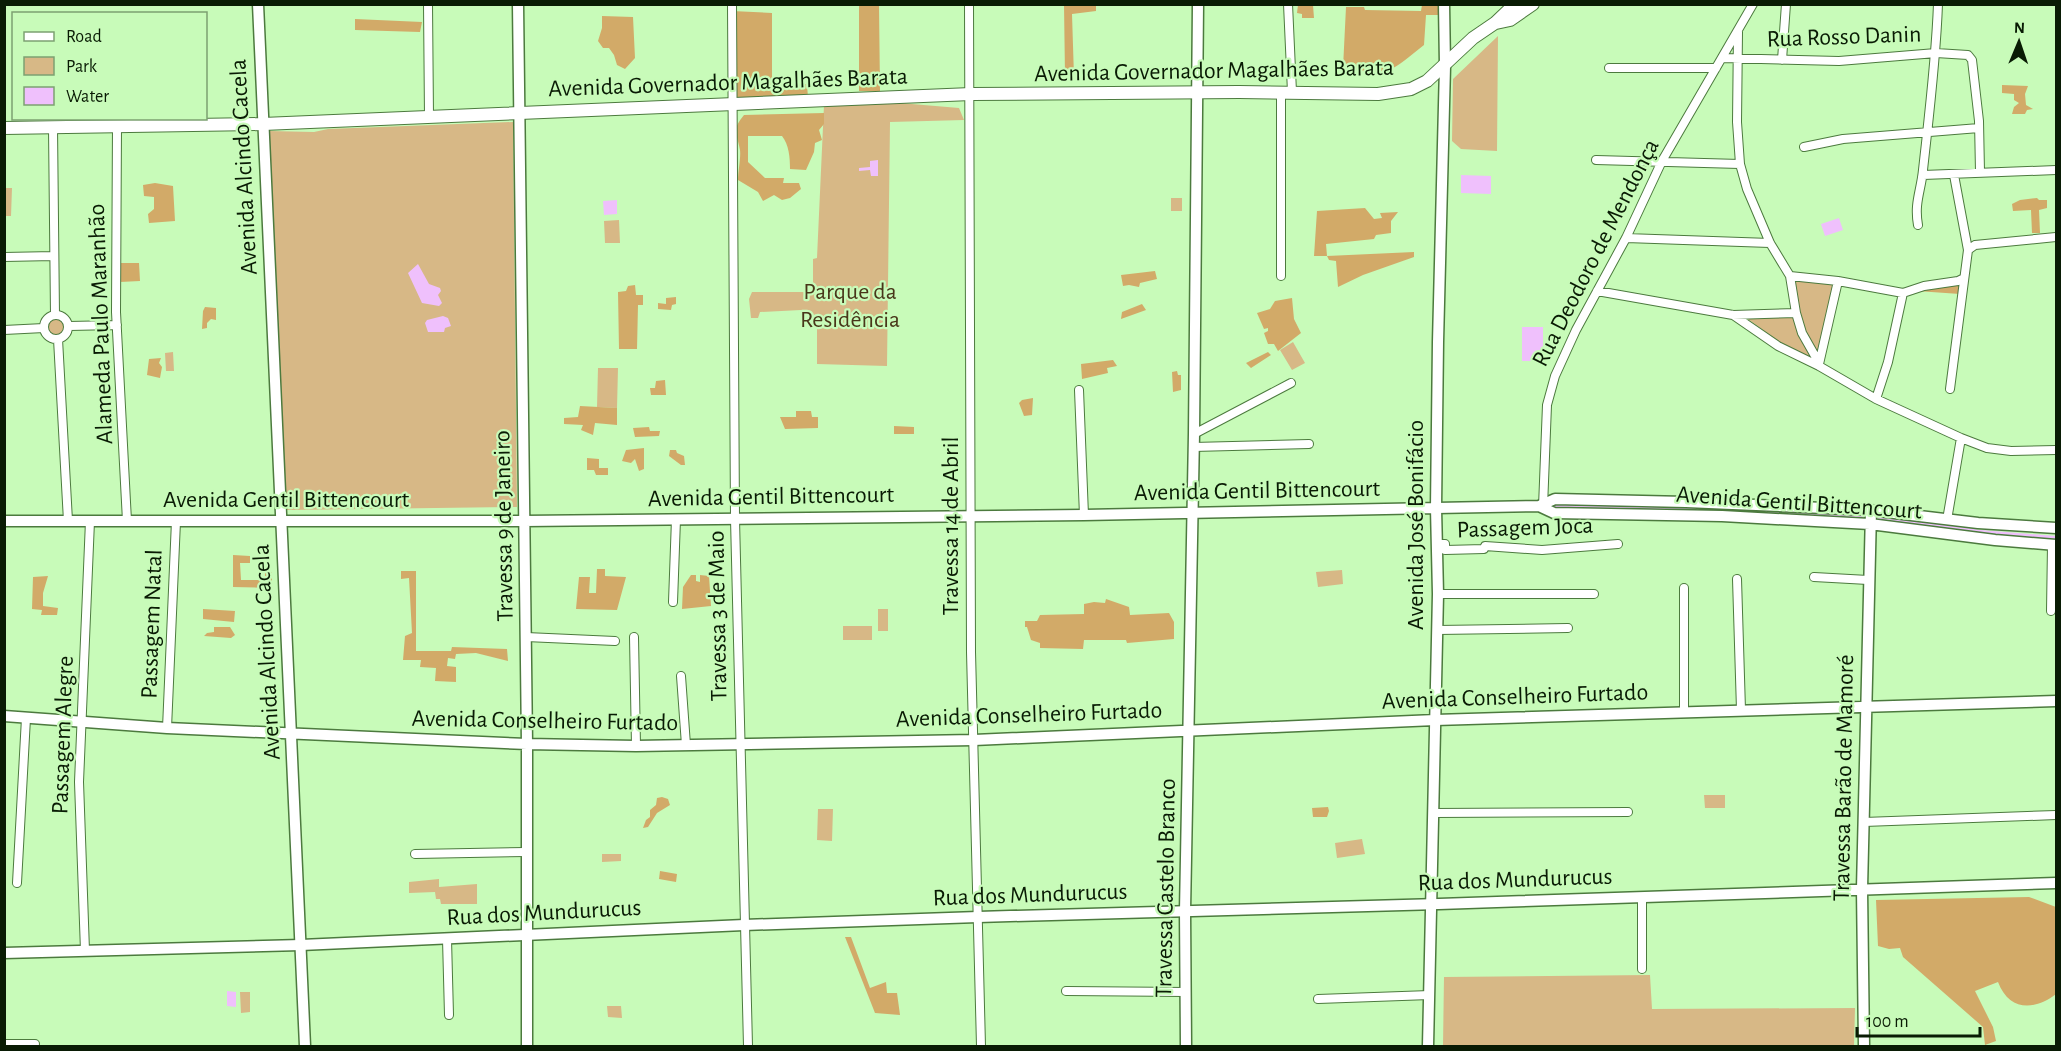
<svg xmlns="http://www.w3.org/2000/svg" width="2061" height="1051" font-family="'Alegreya Sans',sans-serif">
	<rect width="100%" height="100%" fill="#c8fbb9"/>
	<path fill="#d7b886" d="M1498 36 1497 151 1461 149 1452 141 1453 79Z
		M888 102 959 108 964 120 890 122 887 366 817 364V328H809L810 318 801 310 760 312 758 318H751L749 299 752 292H813V259L817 258 824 105Z
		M513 122 517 507 286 510 269 131 314 132 328 129Z
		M4 188H12L11 216H5Z
		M1171 198H1182V211H1171Z
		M619 220 620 243H605L604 221Z
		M1793 278 1835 284 1818 364 1781 343 1745 317 1799 316Z
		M47 326a10 10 0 1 1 20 0a10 10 0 1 1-20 0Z
		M1293 342 1305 363 1292 370 1280 350Z
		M173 352 174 371H166L165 353Z
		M598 368H618L617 408 597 407Z
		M1342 570 1343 584 1318 587 1316 572Z
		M878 609H888V631H878Z
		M843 626H872V640H843Z
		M1704 795H1725V808H1705Z
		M818 809H833L832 841 817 840Z
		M1362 839 1365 854 1337 858 1335 843Z
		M602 854H621V861L602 862Z
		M439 879V887L477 884V904H441L440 899H436L435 892 409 893V882Z
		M1650 975 1652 1009 1855 1008 1854 1046H1443L1444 977Z
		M240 992H250V1012L241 1013Z
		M607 1006H621L622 1018 608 1017Z"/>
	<path fill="#d2aa68" d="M859 5H879L880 91H859Z
		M1064 5H1096V11L1072 14 1074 77 1065 75Z
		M1298 5H1313L1314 18H1302V14L1297 13Z
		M1422 5H1438V15H1426L1424 45C1388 74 1389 76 1343 68L1346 7H1364L1365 10 1421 11Z
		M732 11 772 13V77L790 84H807L808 98 733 99Z
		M602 16 633 17 635 58 625 69 617 65 614 55 609 48H603L598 41 602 28Z
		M355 19 422 22 420 32 355 30Z
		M2002 85 2028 86 2025 94 2026 105 2033 109 2027 110 2025 114H2012L2014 107 2019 103 2014 100V94L2002 93Z
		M824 113V124L819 130 822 140 815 143 814 152 806 170 790 169C790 157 789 145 782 136H748V162L765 178H784L783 183H799L801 189 790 198 782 200 774 195 763 201 758 192 738 180C738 171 741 158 740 150 737 133 731 131 744 115Z
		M155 183 173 186 175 221 149 223 148 214 154 209V197L144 196 143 185Z
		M2037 198 2039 200H2047V208L2039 210 2040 233H2032L2031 210 2013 211 2012 204 2020 200Z
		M1365 208 1374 219 1382 218 1380 213 1398 212 1391 221V233L1376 235 1374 239 1326 244 1327 256 1414 252V257L1363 275 1338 287 1336 261 1329 260 1327 256H1314L1317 211Z
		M120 263H139L140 281 120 282Z
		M1155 271 1157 279 1140 283 1139 287 1129 285 1123 286 1121 275Z
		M635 285 636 295H643V305H638L637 349H619L618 292 626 291 628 286Z
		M1960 285V294L1917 291 1940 286Z
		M676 297V304L672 305 671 310 658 309V303L666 304V298Z
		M1292 298 1294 319 1301 333 1278 351 1274 344H1268L1264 333 1268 331V328L1264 329 1257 313 1270 309 1275 301Z
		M1142 304 1146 310 1121 319 1122 312Z
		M205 307 216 308V320L211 319 207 323V328L202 329 203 311Z
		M1268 352 1271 355 1251 368 1246 363Z
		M161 358 159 363 162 367 160 378 147 375 149 359Z
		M1113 360 1117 366 1107 368 1108 373 1082 379 1081 364Z
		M1177 371 1178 375H1181V390L1173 392 1172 372Z
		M665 380 666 395H651L650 388H655L656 381Z
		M1033 398 1032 415 1024 416 1019 403 1022 400Z
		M580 406 617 408V425L595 423 593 435 581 430 583 425 564 424V418L578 417Z
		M796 411H811L812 417H818V428L785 429 780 417H796Z
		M894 426 914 427V434H894Z
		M649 427 650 431H660L659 436 635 437 633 428Z
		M644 448V469L639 471 635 459 631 463 622 461 626 450Z
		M670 450H676L677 453 684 456 685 465H681L669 456Z
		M587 458 599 459V468H608V475H596L594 470H587Z
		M233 555 250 556V563H240L241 580H265V572H272V588L233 587Z
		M597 569H605V576L626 577 617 610 576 609 579 577H590L589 593H596Z
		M401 571H416V651H451L452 647 507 649 508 661 476 653 456 654 455 659 448 658 447 666 456 667V682L435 681 436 668 420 667 421 660H403L405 636 412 633 409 578 401 579Z
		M691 575H696V581L700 582V575L709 576 711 606 682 609 683 587Z
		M48 576 43 593V606L58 608 57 615H41L42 610 32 609 33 577Z
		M1106 599 1129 607 1130 615 1169 613 1174 622V639L1127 643 1126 640H1084L1083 649 1040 648V643L1031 640 1027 627H1025V621H1037L1040 615 1084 614V604L1094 602 1105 603Z
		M203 609 235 611 234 622 203 619Z
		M214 627H230L235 635 231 638 204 636 207 633 214 632Z
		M662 797 668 799 670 805 657 813 648 827 643 828 646 820 650 817V810L656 805 657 798Z
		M1328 807 1329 811 1327 817H1313L1312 808Z
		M660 871 677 874 676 882 659 879Z
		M2029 897 2056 907V994C2034 1011 2009 1011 1998 982L1975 991 1993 1027 1996 1041 1985 1045 1983 1027 1903 957 1900 948 1889 949 1878 946 1876 900Z
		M845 937H851L870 988 886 982 887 993H897L900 1015 875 1013Z"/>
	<path fill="#efc0fc" d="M878 160V176H871L870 170 859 171V168L870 167V161Z
		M1461 175 1491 176V194L1461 193Z
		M617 200V214L604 215 603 201Z
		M1839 218 1843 230 1825 236 1821 224Z
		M418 264 429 284 440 288 441 291 438 295 442 303 439 306 422 303 408 273Z
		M443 316 448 318 451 326 445 328 444 332H428L425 323 427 320Z
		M1522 327H1543V361H1522Z
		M1551 503 1870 514 1981 530 2056 536V540L1550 509Z
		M227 991 236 992V1007L227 1006Z"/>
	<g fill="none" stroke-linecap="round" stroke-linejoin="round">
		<g stroke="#4c7a3e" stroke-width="10">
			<path id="minor" d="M428 4 429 117
				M732 4 735 519 748 1046
				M969 4 971 652 981 1046
				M1288 4 1292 92
				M1738 32 1737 122 1740 164 1747 189 1770 243 1790 276 1796 313 1802 333 1819 363
				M1722 58 1839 61 1936 53 1968 55 1972 60 1979 121 1980 172
				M1782 60 1786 4
				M1609 68H1716
				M117 126 116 312 127 521
				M53 127 55 315
				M1804 147 1843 139 1979 128
				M1596 160 1740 164
				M1923 175 2056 170
				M1954 175 1968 250
				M1918 225C1914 203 1921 191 1923 170 1929 115 1936 60 1938 4
				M1626 238 1770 243
				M4 257 54 256
				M1281 276V93
				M1790 276 1838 281 1903 293 1924 286 1958 281 1964 278
				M1597 291 1733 315 1796 313
				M1733 315 1778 346 1819 366 1876 399 1961 438 1987 448 2011 451 2056 450
				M44 327a12 12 0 1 1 24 0a12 12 0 1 1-24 0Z
				M69 326 117 325
				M4 330 44 328
				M58 339 68 521
				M1819 364 1838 281
				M1950 389 1968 250 1975 245 2056 237
				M1079 390 1084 515
				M1876 399 1888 362 1903 293
				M1194 434 1291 383
				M1193 447 1309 444
				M1543 507 1547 405 1555 376 1576 330 1626 238 1662 161 1753 4
				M1947 520 1961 438
				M1437 544H1445V550L1484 549 1485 546 1542 550 1618 544
				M1814 577 1868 580
				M1737 579 1741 710
				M1438 594H1594
				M673 602 676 519
				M2051 611 2052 545
				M1437 630 1568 628
				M526 637 615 641
				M634 637 636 746
				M681 676 686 745
				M1684 712V588
				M167 728 176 521
				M1434 813 1628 812
				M1864 822 2056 815
				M415 854 526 852
				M17 883 26 718
				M447 939 449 1015
				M85 951 79 782 90 521
				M1642 969V897
				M1066 991 1186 992
				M1318 999 1430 995
				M4 1044H35"/>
		</g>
		<g stroke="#4c7a3e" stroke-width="13">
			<path id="tertiary" d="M1539 506 1554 513 1722 516 1870 524 1995 540 2056 545
				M1436 508 1539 506 1555 499 1686 502 1869 510 1978 523 2056 528
				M1435 720 2056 701
				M4 953 301 945 744 925 978 917 1439 904 2056 883
				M1864 1046 1862 889 1871 511"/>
		</g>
		<g stroke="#4c7a3e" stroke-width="13">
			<path id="secondary" d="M258 4 305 1046
				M518 4 527 744V1046
				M4 521H524L1084 515 1436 508
				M4 716 167 728 527 744 636 746 974 740 1435 720
				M1186 1046 1185 911 1194 434 1198 4
				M1428 1046 1438 594 1436 508 1438 342 1445 66 1444 4"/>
		</g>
		<g stroke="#4c7a3e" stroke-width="14">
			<path id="primary" d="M1496 23 1510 20 1533 4
				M4 128 263 124 971 94 1239 92 1378 94 1411 89 1427 81 1473 38 1495 23 1515 4"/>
		</g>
		<use href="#minor" stroke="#fff" stroke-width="8"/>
		<use href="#tertiary" stroke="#fff" stroke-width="10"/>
		<use href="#secondary" stroke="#fff" stroke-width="10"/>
		<use href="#primary" stroke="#fff" stroke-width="12"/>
	</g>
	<g text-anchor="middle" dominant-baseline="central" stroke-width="4.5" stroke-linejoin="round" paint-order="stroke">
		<g font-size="24" fill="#091b04" stroke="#c8fbb9">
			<text transform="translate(1844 37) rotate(-2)">Rua Rosso Danin</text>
			<text transform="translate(1214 71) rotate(-1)">Avenida Governador Magalhães Barata</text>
			<text transform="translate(728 83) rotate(-2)">Avenida Governador Magalhães Barata</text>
			<text transform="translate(244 167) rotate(-93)">Avenida Alcindo Cacela</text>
			<text transform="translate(1596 253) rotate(-63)">Rua Deodoro de Mendonça</text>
			<text transform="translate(101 324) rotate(-92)">Alameda Paulo Maranhão</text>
			<text transform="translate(1257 491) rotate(-1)">Avenida Gentil Bittencourt</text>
			<text transform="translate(771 497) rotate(-1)">Avenida Gentil Bittencourt</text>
			<text x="286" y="500">Avenida Gentil Bittencourt</text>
			<text transform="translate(1799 503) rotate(4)">Avenida Gentil Bittencourt</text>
			<text transform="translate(1416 525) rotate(-90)">Avenida José Bonifácio</text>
			<text transform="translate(504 526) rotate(-91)">Travessa 9 de Janeiro</text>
			<text transform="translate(951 526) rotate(-90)">Travessa 14 de Abril</text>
			<text transform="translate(1525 528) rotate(-2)">Passagem Joca</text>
			<text transform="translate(718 616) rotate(-91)">Travessa 3 de Maio</text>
			<text transform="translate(152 624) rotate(-88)">Passagem Natal</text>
			<text transform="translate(267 652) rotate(-93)">Avenida Alcindo Cacela</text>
			<text transform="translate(1515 697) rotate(-2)">Avenida Conselheiro Furtado</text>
			<text transform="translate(1029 715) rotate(-2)">Avenida Conselheiro Furtado</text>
			<text transform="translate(545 721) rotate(1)">Avenida Conselheiro Furtado</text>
			<text transform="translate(63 735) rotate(-88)">Passagem Alegre</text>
			<text transform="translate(1844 778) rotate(-89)">Travessa Barão de Mamoré</text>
			<text transform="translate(1515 880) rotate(-2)">Rua dos Mundurucus</text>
			<text transform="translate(1166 888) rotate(-89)">Travessa Castelo Branco</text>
			<text transform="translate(1030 895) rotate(-2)">Rua dos Mundurucus</text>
			<text transform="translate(544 913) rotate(-3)">Rua dos Mundurucus</text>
		</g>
		<g font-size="24" fill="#483619" stroke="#c8fbb9">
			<text x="850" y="292">Parque da<tspan x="850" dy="28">Residência</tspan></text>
		</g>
	</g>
	<rect width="2061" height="1051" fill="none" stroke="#091b04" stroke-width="12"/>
	<rect x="12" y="12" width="195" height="108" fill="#c8fbb9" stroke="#7ca171" stroke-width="1.5"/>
	<rect x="24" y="32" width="30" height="9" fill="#ffffff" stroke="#7ca171" stroke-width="1.5"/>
	<text x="66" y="42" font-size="18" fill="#091b04">Road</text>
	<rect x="24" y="57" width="30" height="18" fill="#d7b886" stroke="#7ca171" stroke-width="1.5"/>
	<text x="66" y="72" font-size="18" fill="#091b04">Park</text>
	<rect x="24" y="87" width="30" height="18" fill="#efc0fc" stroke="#7ca171" stroke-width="1.5"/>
	<text x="66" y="102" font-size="18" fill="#091b04">Water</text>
	<g transform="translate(2019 42) rotate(2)" stroke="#c8fbb9" stroke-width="4.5" paint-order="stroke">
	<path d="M0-4.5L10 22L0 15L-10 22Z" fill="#091b04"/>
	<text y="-9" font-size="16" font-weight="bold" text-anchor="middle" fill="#091b04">N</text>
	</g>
	<path d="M1857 1027v9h123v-9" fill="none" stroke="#091b04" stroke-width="3"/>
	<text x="1866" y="1027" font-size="18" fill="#091b04" stroke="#c8fbb9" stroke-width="4.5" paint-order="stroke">100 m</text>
</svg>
